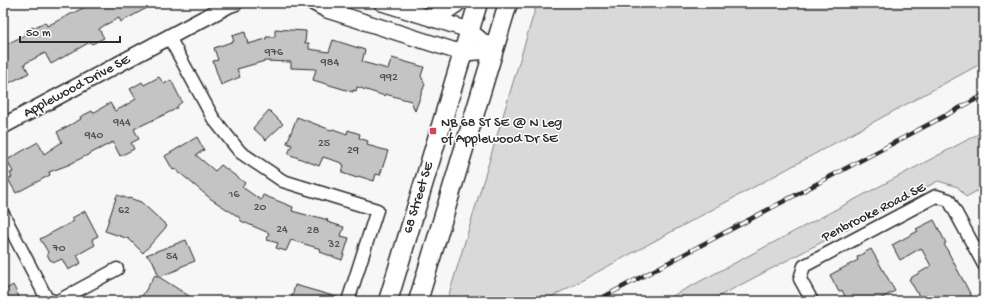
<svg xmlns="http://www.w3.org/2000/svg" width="987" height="304" font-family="'Gochi Hand',sans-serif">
	<rect width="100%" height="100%" fill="#f7f7f7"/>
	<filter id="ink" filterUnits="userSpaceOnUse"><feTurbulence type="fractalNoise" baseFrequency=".025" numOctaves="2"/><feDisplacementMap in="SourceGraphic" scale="8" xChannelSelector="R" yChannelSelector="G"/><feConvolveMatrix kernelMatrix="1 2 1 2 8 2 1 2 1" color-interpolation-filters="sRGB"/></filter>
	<g filter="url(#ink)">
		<path fill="#d9d9d9" stroke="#828282" d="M537 3H984V62L544 301H447Z
			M984 131V187L966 197 958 187 938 181 710 301H663Z"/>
		<path fill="#c4c4c4" stroke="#2b2b2b" d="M93 3H156L121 22 119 18 105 25 99 29 104 38 92 44 90 42 51 64 45 53 24 64 29 73 3 86V46L25 35 24 33 28 31 29 29 33 27H35L45 22 47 26Z
			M275 29 306 31 305 43H309V49L329 52 333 40 365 50 362 62 388 69 392 58 424 67 421 76 425 84 415 111 411 101 385 94V96L357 87 356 91 353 90V92L313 80 316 69 291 68V62L265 61 237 69 240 77 221 85 213 61 218 60 214 48 234 41 232 36 245 32 248 44 266 39V37H275Z
			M159 77 164 84 171 80 182 102 178 105 176 109 134 129 139 139 131 143 134 149 120 156 113 142 68 165 49 172 50 175 16 193 8 179 12 177 10 173 13 172 7 160 38 142 44 154 62 142 57 132 81 119 80 117 92 111 93 113 110 103 115 111 123 107 136 99 130 89 142 82 144 85Z
			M269 110 283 124 266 140 253 128Z
			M297 117 331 130 333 129 347 134 348 130 360 134 359 138 368 141 367 145 388 151 380 175 376 174 374 181 358 176 357 178 342 173 344 165 342 164V163L323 157 319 166 288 154 292 145 287 143Z
			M197 137 204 150 196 155 215 171 221 165 245 183 242 187 261 200 263 195 293 207 292 211 314 217V216L328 220 327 222 344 227 341 236 349 238 342 260 320 252 321 249 291 240 286 251 276 248 278 243 267 240 269 233 241 221 239 217 211 199 180 173 179 174 176 169 173 170 165 156Z
			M117 195 129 199V198L141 202 167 226 143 253 129 239 105 231Z
			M85 211 98 236 92 239 95 245 77 255 81 263 68 270 62 259 55 262 50 260 47 254 48 252 40 239 74 221 72 218Z
			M934 220 946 243 944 244 974 301H922L909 279 931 266 921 248 900 260 892 245 918 231 916 229Z
			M186 240 195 261 180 267 179 269 159 277 197 301H139L155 275 159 277 153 261 146 255Z
			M871 249 895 291 876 301H847L842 290 839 292 830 275 858 260 857 257Z
			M13 285 21 301H3V291Z
			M295 285 340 298V301H291Z"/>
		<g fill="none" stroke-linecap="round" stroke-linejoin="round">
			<g stroke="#2b2b2b" stroke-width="15">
				<path id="minor" d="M169 37 213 118 240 152 283 181 377 210 348 301
					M3 214 47 299 54 301
					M58 301 117 269
					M812 301 800 279 804 266 936 196 949 200 984 265"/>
			</g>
			<g stroke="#2b2b2b" stroke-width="18">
				<path id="tertiary" d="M314 3 327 10 462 53 494 51
					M382 3 469 30 494 51
					M3 126 229 5 235 3"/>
			</g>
			<g stroke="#2b2b2b" stroke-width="21">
				<path id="secondary" d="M434 18 456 3
					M388 301 478 3
					M418 301 508 3"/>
			</g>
			<use href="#minor" stroke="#fff" stroke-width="12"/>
			<use href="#tertiary" stroke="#fff" stroke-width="15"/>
			<use href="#secondary" stroke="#fff" stroke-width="18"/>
			<g stroke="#2b2b2b" stroke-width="4.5">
				<path id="rail" d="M596 301 984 95"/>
			</g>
			<use href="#rail" stroke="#fff" stroke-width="3" stroke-dasharray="9" stroke-linecap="butt"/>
		</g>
	</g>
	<rect fill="#d1495b" stroke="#fff" stroke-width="1.5" x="429" y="127" width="8" height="8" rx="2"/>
	<g text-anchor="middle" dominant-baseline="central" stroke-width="3" stroke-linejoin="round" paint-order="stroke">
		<g font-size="12" fill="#515151">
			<text x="274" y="53">976</text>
			<text x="330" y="63">984</text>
			<text x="389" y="78">992</text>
			<text x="122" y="123">944</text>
			<text x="94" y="136">940</text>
			<text x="324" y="144">25</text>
			<text x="353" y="151">29</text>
			<text x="234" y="195">16</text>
			<text x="260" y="208">20</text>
			<text x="124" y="211">62</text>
			<text x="282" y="230">24</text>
			<text x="313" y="231">28</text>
			<text x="334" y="245">32</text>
			<text x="59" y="249">70</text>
			<text x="172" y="257">54</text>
		</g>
		<g font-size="14" fill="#2b2b2b" stroke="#fff">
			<text transform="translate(77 87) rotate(-28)">Applewood Drive SE</text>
			<text transform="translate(419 198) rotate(-73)">68 Street SE</text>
			<text transform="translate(874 213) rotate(-27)">Penbrooke Road SE</text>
		</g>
		<g font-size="14" fill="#2b2b2b" stroke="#fff" text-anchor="start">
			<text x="441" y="123">NB 68 ST SE @ N Leg<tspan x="441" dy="16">of Applewood Dr SE</tspan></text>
		</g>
	</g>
	<rect width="987" height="304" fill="none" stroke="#fff" stroke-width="16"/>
	<rect x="8" y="8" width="971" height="288" fill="none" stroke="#2b2b2b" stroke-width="1.5" filter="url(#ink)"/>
	<path d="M20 36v6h100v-6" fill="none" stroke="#2b2b2b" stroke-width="2"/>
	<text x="26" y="36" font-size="12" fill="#2b2b2b" stroke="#ffffff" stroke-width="3" paint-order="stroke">50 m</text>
</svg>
